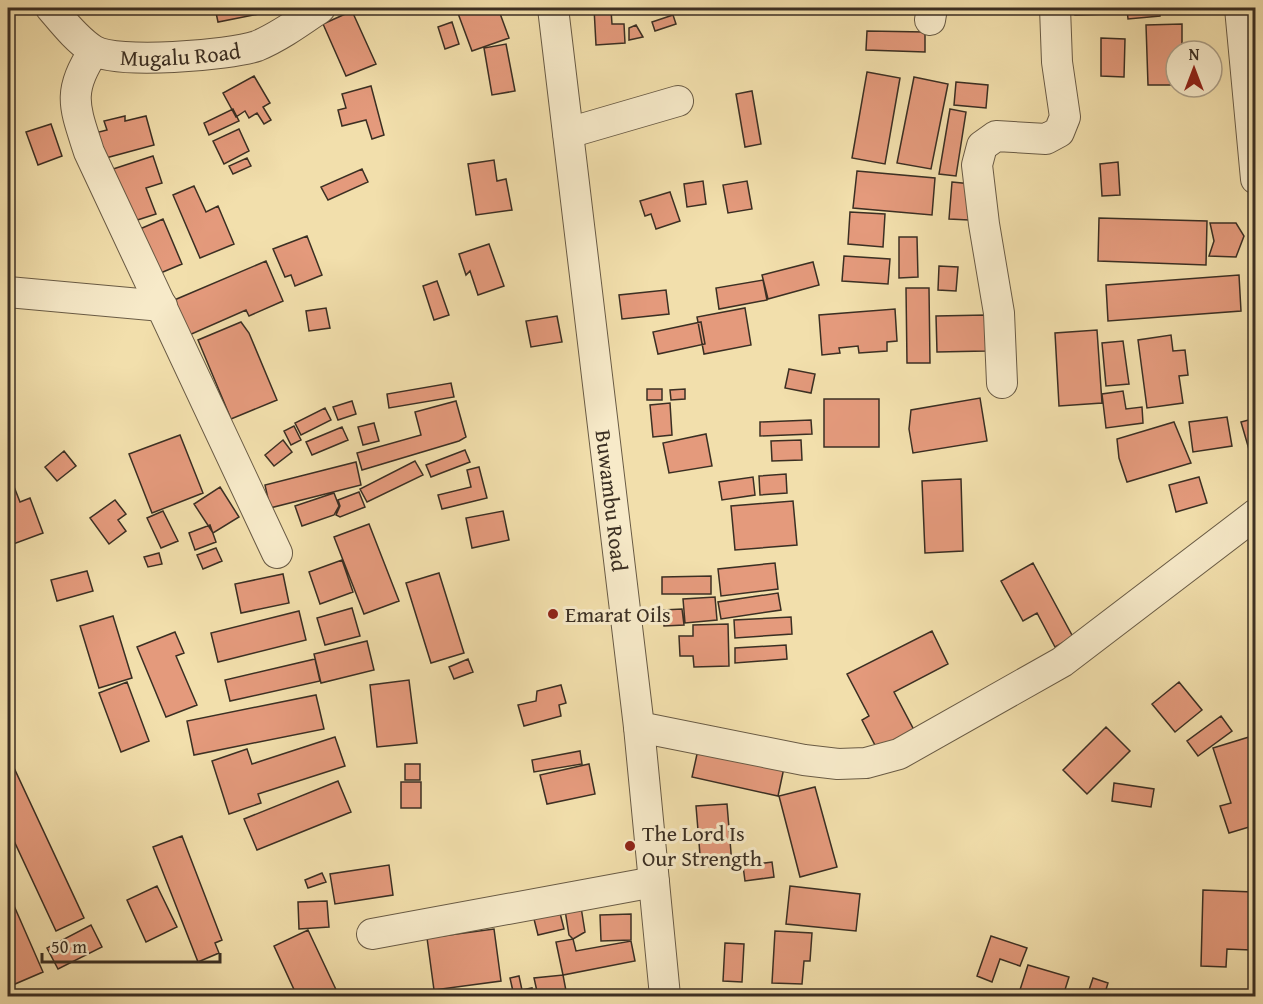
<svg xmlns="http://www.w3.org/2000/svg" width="1263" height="1004" font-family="'Gentium Book Plus',serif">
	<rect width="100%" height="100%" fill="#f2dfac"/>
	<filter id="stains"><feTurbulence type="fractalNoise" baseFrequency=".00333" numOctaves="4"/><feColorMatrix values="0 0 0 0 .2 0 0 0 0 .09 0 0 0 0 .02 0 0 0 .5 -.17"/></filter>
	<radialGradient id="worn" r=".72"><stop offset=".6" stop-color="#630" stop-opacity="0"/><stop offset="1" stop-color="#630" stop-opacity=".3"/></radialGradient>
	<path fill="#e49a7c" stroke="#3b2f23" stroke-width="1.5" d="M215 8H284V9L218 22Z
		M456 8H498L509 38 472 51Z
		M594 8H646L611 10 612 24H624L625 43 596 45Z
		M1074 8H1110V14L1075 15Z
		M1121 8H1160V16L1128 19 1127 9 1122 10Z
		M352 11 376 64 346 76 323 24Z
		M673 15 676 24 655 31 652 22Z
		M452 22 459 44 445 49 438 27Z
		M1182 24V51H1176V85H1148L1146 25Z
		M636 25 643 37 629 40V28Z
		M867 31 925 32V52L866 50Z
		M1101 38 1125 39 1124 77 1101 76Z
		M506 44 515 91 492 95 484 48Z
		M867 72 900 78 885 164 852 158Z
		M254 76 270 103 263 107 271 120 264 124 257 113 249 118 245 111 236 117 223 93Z
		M914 77 948 84 931 169 897 163Z
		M956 82 988 85 986 108 954 105Z
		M371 86 384 135 372 139 366 120 342 126 338 110 346 108 342 94Z
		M752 91 761 144 745 147 736 94Z
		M233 109 239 121 209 135 204 123Z
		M950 109 966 112 956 176 939 174Z
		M125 116V121L146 116 154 145 102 159 95 133 107 130 104 121Z
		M51 124 62 156 38 165 26 132Z
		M239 129 249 151 224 164 213 141Z
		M153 156 162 183 146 188 156 214 125 224 107 171Z
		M247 158 251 166 233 174 229 166Z
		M494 160 497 181 506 179 512 210 476 215 468 164Z
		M1118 162 1120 195 1102 196 1100 164Z
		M362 169 368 182 328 200 321 187Z
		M857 171 935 178 932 215 853 208Z
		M703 181 706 204 687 207 684 184Z
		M747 181 752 209 728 213 723 185Z
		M952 182 972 184 969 220 949 219Z
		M194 186 206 212 218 206 234 244 200 258 173 195Z
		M670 192 680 221 656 229 651 214 645 216 640 201Z
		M8 198 12 200 8 212Z
		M850 212 885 214 883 247 848 244Z
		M1099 218 1207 221 1206 265 1098 261Z
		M163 219 182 264 151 277 133 232Z
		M1210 223H1236L1244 236 1236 257 1209 256 1214 241Z
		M307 236 322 275 295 286 291 275 285 277 273 249Z
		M899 237H917L918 277 899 278Z
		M489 244 504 286 478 295 470 271 466 275 459 254Z
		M844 256 890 259 888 284 842 281Z
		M266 261 283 301 249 316 246 310 187 336 172 301Z
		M813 262 819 285 768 299 762 275Z
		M939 266 958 267 956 291 938 290Z
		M1239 275 1241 311 1108 321 1106 285Z
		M763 280 767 300 719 309 716 288Z
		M437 281 449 315 434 320 423 286Z
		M906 288H929L930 363H907Z
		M666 290 669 314 622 319 619 295Z
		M326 308 330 328 309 331 306 311Z
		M745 308 751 345 704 354 697 317Z
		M895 309 897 341 887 342V351L859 353 858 346 839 348 840 353 822 355 819 315Z
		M986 315V351L937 352 936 316Z
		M557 316 562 342 531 347 526 321Z
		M241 322 249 333 277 400 231 419 198 340Z
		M701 322 705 344 658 354 653 332Z
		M1097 330 1102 403 1059 406 1055 333Z
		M1171 335 1173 351 1185 350 1188 375 1179 376 1183 403 1147 408 1138 340Z
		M1123 341 1129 384 1106 386 1102 343Z
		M789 369 815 374 811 393 785 388Z
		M451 383 454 397 389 408 387 394Z
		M647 389H662V400H647Z
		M685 389V399L671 400 670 390Z
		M1123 391 1126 409 1142 407 1143 423 1106 428 1102 394Z
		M980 398 987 441 913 453 909 429 911 410Z
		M824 399H879V447H824Z
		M352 401 356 414 338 420 333 407Z
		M456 401 466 437 459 441 362 470 357 453 421 435 415 412Z
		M670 403 672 435 653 437 650 405Z
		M325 408 331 420 301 435 295 423Z
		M1227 417 1232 446 1193 452 1189 422Z
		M1256 418V452L1250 453 1241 422Z
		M811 420 812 434 760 436V422Z
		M1174 422 1191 463 1127 482 1119 458 1117 439Z
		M374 423 379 441 363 445 358 427Z
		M294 426 301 440 291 445 284 431Z
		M342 427 348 440 312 455 306 442Z
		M706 434 712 466 669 473 663 443Z
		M180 435 203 493 152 513 129 454Z
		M283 440 292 452 274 466 265 455Z
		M801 440 802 460 772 461 771 441Z
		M465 450 470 462 431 477 426 465Z
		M64 451 76 466 57 481 45 467Z
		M1256 457V473L1251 458Z
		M415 461 423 475 367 502 360 489Z
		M356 462 361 485 270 508 265 485Z
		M479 467 487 498 442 509 438 495 471 487 467 470Z
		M786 474 787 493 760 495 759 476Z
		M753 477 755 495 722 500 719 482Z
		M1199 477 1207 503 1176 512 1169 485Z
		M11 479 20 502 30 498 43 533 8 546V480Z
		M961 479 963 551 925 553 922 481Z
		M220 487 239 517 213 533 194 504Z
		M359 492 365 507 340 517 336 515 340 506 338 500Z
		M334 493 339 506 334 515 302 526 295 506Z
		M115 500 126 514 118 520 126 531 109 544 90 518Z
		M793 501 797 545 735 550 731 506Z
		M163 511 178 541 161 548 147 518Z
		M503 511 509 540 472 548 466 518Z
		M369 524 399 601 364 614 334 537Z
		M210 525 216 542 195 550 189 533Z
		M216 548 222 561 203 569 197 555Z
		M159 553 162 564 148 567 144 557Z
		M342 560 353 592 320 604 309 572Z
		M775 563 778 589 721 596 718 569Z
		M1033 563 1073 637 1055 647 1037 613 1023 621 1001 581Z
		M87 571 93 591 57 601 51 580Z
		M439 573 464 653 431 663 406 583Z
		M283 574 289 603 241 613 235 584Z
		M711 576V594H662V577Z
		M778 593 781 610 721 619 718 602Z
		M715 597 717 620 685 623 683 599Z
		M352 608 360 636 325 645 317 618Z
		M682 609 684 625 664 626 663 610Z
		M299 611 306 640 218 662 211 633Z
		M113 616 132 678 99 688 80 626Z
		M791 617 792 634 735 638 734 620Z
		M728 624 729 666 694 667 693 656H680L679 636H693V625Z
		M932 631 948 664 894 692 914 730 877 749 862 720 869 716 847 674Z
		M175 632 184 653 176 656 197 705 166 717 137 647Z
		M367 641 374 670 321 683 314 654Z
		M786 645 787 659 735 663V648Z
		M315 659 320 681 230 701 225 680Z
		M468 659 473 672 454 679 449 667Z
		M409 680 417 743 377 747 370 685Z
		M127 682 149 741 121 752 99 693Z
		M1179 682 1202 710 1175 732 1152 704Z
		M561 685 566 703 559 705 561 716 524 726 518 705 536 701 537 691Z
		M316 695 324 729 194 755 187 721Z
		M1221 716 1232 731 1198 756 1187 741Z
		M1106 727 1130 751 1087 794 1063 770Z
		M335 737 345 766 258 794 261 803 229 814 212 761 247 749 252 764Z
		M1249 737 1256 757V825L1229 833 1220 806 1231 803 1213 748Z
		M699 745 785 763 778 796 692 777Z
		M580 751 582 764 534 772 532 760Z
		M8 755 84 918 56 931 8 828Z
		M405 764H420V780H405Z
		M589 764 595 794 547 804 540 775Z
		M338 781 351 812 257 850 244 819Z
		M401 782H421V808H401Z
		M1114 783 1154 789 1151 807 1112 801Z
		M815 787 837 867 800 877 779 796Z
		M727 804 732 865 701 867 696 806Z
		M182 836 222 940 215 943 219 953 198 962 153 847Z
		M772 862 774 877 745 881 743 866Z
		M389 865 393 895 335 904 330 874Z
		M322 873 326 882 308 888 305 880Z
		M157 886 177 927 146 942 127 900Z
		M790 886 860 894 856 931 786 924Z
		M1203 890 1253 892 1251 950 1227 949 1226 967 1201 966Z
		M8 892 43 972 8 987Z
		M327 901 329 927 299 929 298 902Z
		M581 907 585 932 573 939 569 935 565 910Z
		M560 913 564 929 538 935 534 919Z
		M631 914V940L601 941 600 915Z
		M91 925 102 947 58 969 47 948Z
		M494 929 501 981 434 990 427 938Z
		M308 930 339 996H297L274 946Z
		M775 931 812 933 810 961H804L802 984 772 983Z
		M991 936 1027 948 1020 966 1000 959 992 982 977 976Z
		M573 939 576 951 631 941 635 961 563 975 556 942Z
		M725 943 744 944 742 982 723 981Z
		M1028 965 1069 977 1063 996H1018Z
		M563 975 567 996H538L534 978Z
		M519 976 522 990 532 988 533 996H514L510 978Z
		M1093 978 1108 983 1104 996H1087Z
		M503 990 504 996H455Z"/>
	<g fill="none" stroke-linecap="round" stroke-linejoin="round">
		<g stroke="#695b45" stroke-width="32">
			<g id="minor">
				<path id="s1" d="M51 8C63 22 77 40 93 50 116 65 230 55 257 46 279 37 301 21 320 8"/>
				<path id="s2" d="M553 8 639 727 665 996"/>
				<path d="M1240 8 1256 179"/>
				<path d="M930 20 932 8"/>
				<path d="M94 51C66 92 75 108 89 152L277 553"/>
				<path d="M568 133 678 101"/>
				<path d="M8 292 162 306"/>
				<path d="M1002 383 999 313 984 224 977 165 982 146 996 136 1046 139 1059 132 1065 117 1057 62 1055 8"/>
				<path d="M639 727 804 760 838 764 866 763 899 754 1062 662 1256 514"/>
				<path d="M372 934 654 882"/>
			</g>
		</g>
		<use href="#minor" stroke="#f7eac9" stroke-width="30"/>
	</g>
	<g fill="#8f2418" stroke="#f7eac9" stroke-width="2">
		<circle cx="553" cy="614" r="6"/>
		<circle cx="630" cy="846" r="6"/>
	</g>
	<g text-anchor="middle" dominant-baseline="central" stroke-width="6" stroke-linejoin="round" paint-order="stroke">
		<g font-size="22" fill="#3b2f23" stroke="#f7eac9">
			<text stroke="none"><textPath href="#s1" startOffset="148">Mugalu Road</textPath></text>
			<text stroke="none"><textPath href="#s2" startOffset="496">Buwambu Road</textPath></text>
		</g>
		<g font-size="22" fill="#3b2f23" stroke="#f7eac9" text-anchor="start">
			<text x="565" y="614">Emarat Oils</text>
			<text x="642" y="833">The Lord Is<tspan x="642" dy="25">Our Strength</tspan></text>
		</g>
	</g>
	<rect width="1263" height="1004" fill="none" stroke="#f2dfac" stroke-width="30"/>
	<rect x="9" y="9" width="1245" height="986" fill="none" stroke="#3b2f23" stroke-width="3"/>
	<rect x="15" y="15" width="1233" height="974" fill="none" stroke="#3b2f23" stroke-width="1.5"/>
	<g transform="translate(1194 69)"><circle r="28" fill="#f7eac9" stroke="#ac9f87" stroke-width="1.5"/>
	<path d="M0-4.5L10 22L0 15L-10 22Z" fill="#8f2418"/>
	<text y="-9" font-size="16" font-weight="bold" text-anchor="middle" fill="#3b2f23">N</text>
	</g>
	<path d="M42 953v9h178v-9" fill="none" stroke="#3b2f23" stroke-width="3"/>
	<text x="51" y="953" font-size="18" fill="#3b2f23" stroke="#f7eac9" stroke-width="4.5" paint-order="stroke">50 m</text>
	<rect width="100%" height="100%" filter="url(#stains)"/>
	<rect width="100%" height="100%" fill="url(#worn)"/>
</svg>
